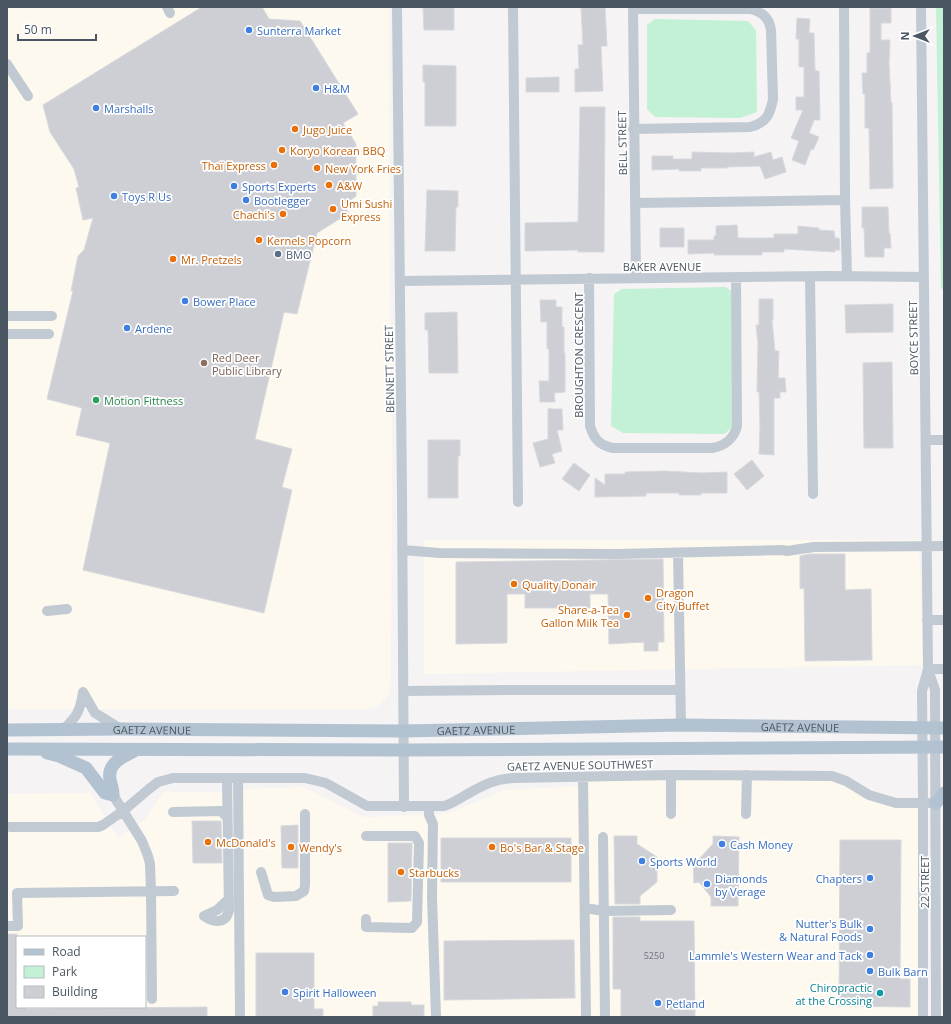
<svg xmlns="http://www.w3.org/2000/svg" width="951" height="1024" font-family="'Open Sans',sans-serif">
	<rect width="100%" height="100%" fill="#f5f3f3"/>
	<path fill="#fdf9ef" fill-rule="evenodd" d="M7 7H389L390 276 392 454 391 674 389 694 379 706 366 709H7Z
		M424 540H919L923 665 424 674Z
		M832 776 869 795 923 803V1017H7V794L90 793 118 838 145 819 163 792H242L244 789 304 787 363 817H371L448 813 479 801 504 790 583 786V777ZM17 937H145V1007H17Z"/>
	<path fill="#c3f1d5" d="M936 7H944V288L941 289Z
		M655 19 748 21 756 30 757 112 740 118 655 117 647 109V25Z
		M726 287 736 295 737 424 724 434 623 433 611 426 614 294 622 289Z"/>
	<path fill="#cdcfd5" stroke="#d7d9de" d="M202 7H262L269 19 300 21 358 114 343 123 356 144V196L344 205 349 213 317 233 297 314 284 312 255 439 292 449 282 487 292 490 264 613 83 570 110 443 76 435 82 408 47 399 73 291H71L78 256 84 250 93 218 83 220 76 188 79 187 74 169 50 132 43 105Z
		M423 7H454V30H424Z
		M581 7H605L607 46H601L603 91 575 92V69H579L578 45H583Z
		M870 8H891V23H881V40H890L889 63 891 103H892L893 188 870 189 869 128H865V94H863L862 73H867V53H870Z
		M797 18 810 19 809 33H814L815 71H819L820 120H814L809 133 819 137 813 150 811 149 805 165 792 160 799 141 791 138 803 110H796V97H804V67H799V39H796Z
		M423 65 456 66V126H425V82H423Z
		M559 77V92H526V78Z
		M580 107H605L604 252H578V250L525 251V223L578 222Z
		M692 152 731 153 754 152V157L771 152 773 160 782 157 786 172 765 179 760 166 727 167V168H701V171H679V169L652 170V156H673V159H692Z
		M427 190 458 191V207H456L455 251H425Z
		M862 207H888L889 233H890L891 248H884V257H865L864 228H862Z
		M737 225 738 238H774V234H798V226L819 228V230L834 231 835 238H839L840 250H835V252L784 249V252H762V255H714V253L688 254V240H714V236H716V226Z
		M660 228H684V247H660Z
		M759 299H773V320H772L775 351H779L778 378H785L786 392H780V398H774V455L759 454 760 427 759 392H757L758 344 756 325H759Z
		M540 300H556V307H562V327H564V353H565V392L554 393 555 402H540L539 381H549V349H547V322H541Z
		M893 304V332L846 333 845 305Z
		M457 312 458 373H429L428 330H425V313Z
		M892 362 893 448H864L863 363Z
		M551 408V409H562L563 430H557L562 451 552 454 555 463 540 467 533 443 548 439V409Z
		M428 440H460V456H458V498H428Z
		M752 460 764 476 747 490 734 474Z
		M574 463 590 475 579 491 562 479Z
		M665 471 701 473 727 472V493H701V495H679V493H646V496L595 497V478L605 485V474H625V472Z
		M809 554H845V590L871 589 872 660 805 661 804 588 800 589V556Z
		M663 559 664 642H658V651H644V642L609 644 608 594H590V608H525V594H507V643L456 644V562Z
		M192 821H221L222 863H193Z
		M298 825V868H282L281 826Z
		M614 836H637V844L657 857V882L640 896V904H615Z
		M713 836 739 837 738 906H711V897L699 882 694 883 693 859H699L713 844Z
		M441 838H571V882H441Z
		M840 840H901L900 979H910V1007L839 1006Z
		M388 843H412V845L411 901 388 902Z
		M613 917H640V921H694L695 1017H621V989H613Z
		M7 934H17V1007H26V1009L207 1007V1017H7Z
		M574 940 575 998 444 1000V941Z
		M256 953H314V1009H323V1017H256Z
		M378 1002H411V1005H424V1017H373V1006H378Z"/>
	<g fill="none" stroke-linecap="round" stroke-linejoin="round">
		<path stroke="#c1cad2" stroke-width="10" d="M167 7 170 13
			M397 7 402 494 404 807
			M513 7 518 502
			M633 7 636 278
			M844 7 845 200 847 276
			M921 7 928 669 922 691 923 803V1017
			M633 9H750C763 12 769 18 771 30L773 99C770 115 766 123 750 127L633 129
			M7 64 28 96
			M635 203 845 200
			M810 277 813 494
			M589 278 590 426C594 439 599 445 613 448H712C724 446 734 439 737 426L736 277
			M400 281 830 276 924 277
			M7 316H52
			M7 334H49
			M926 440H944
			M402 550 439 553 618 554 782 550 787 551 814 547 944 546
			M678 553 681 725
			M47 611 67 609
			M927 620H944
			M928 669 935 690 936 1017
			M928 669H944
			M404 691 515 690H680
			M83 692 95 713 121 729
			M64 729C77 716 80 712 83 692
			M583 777 586 1017
			M238 778 240 1017
			M113 795 142 841 148 856 150 864 151 891 152 999
			M429 807V815L433 824 432 897 436 1017
			M173 812 221 811 227 817
			M671 814V775
			M746 814 747 775
			M10 827H98L103 825 123 811 149 789 158 782 173 778H305L326 783 367 806H444C451 804 457 800 464 796 482 786 493 779 514 778L671 775 832 776 846 781 869 795 896 803H930
			M366 836H415L419 843 417 922 412 928 366 927V919
			M603 837 605 1017
			M261 872 268 895 274 897 296 896 304 891 305 885V814
			M585 908 604 911 671 910
			M204 916C213 922 226 925 229 910L227 778
			M204 916 217 910 229 899
			M7 926H18L17 893 174 891"/>
		<g stroke="#b3c2d1" stroke-width="13">
			<path id="s1" d="M7 730 121 729 404 731 681 725 944 728"/>
			<path d="M7 749 404 750 944 747"/>
			<path d="M47 753 59 756 86 768 105 793 113 795C113 787 111 786 110 779 107 763 124 756 136 750"/>
			<path d="M936 803 944 793"/>
		</g>
	</g>
	<g fill="#3f7fe0" stroke="#fff" stroke-width="1.5">
		<circle cx="249" cy="30" r="4"/>
		<circle cx="316" cy="88" r="4"/>
		<circle cx="96" cy="108" r="4"/>
		<circle cx="234" cy="186" r="4"/>
		<circle cx="114" cy="196" r="4"/>
		<circle cx="246" cy="200" r="4"/>
		<circle cx="185" cy="301" r="4"/>
		<circle cx="127" cy="328" r="4"/>
		<circle cx="722" cy="844" r="4"/>
		<circle cx="642" cy="861" r="4"/>
		<circle cx="870" cy="878" r="4"/>
		<circle cx="707" cy="884" r="4"/>
		<circle cx="870" cy="929" r="4"/>
		<circle cx="870" cy="955" r="4"/>
		<circle cx="870" cy="971" r="4"/>
		<circle cx="285" cy="992" r="4"/>
		<circle cx="658" cy="1003" r="4"/>
	</g>
	<g fill="#e8710a" stroke="#fff" stroke-width="1.5">
		<circle cx="295" cy="129" r="4"/>
		<circle cx="282" cy="150" r="4"/>
		<circle cx="274" cy="165" r="4"/>
		<circle cx="317" cy="168" r="4"/>
		<circle cx="329" cy="185" r="4"/>
		<circle cx="333" cy="209" r="4"/>
		<circle cx="283" cy="214" r="4"/>
		<circle cx="259" cy="240" r="4"/>
		<circle cx="173" cy="259" r="4"/>
		<circle cx="514" cy="584" r="4"/>
		<circle cx="648" cy="598" r="4"/>
		<circle cx="627" cy="615" r="4"/>
		<circle cx="208" cy="842" r="4"/>
		<circle cx="291" cy="847" r="4"/>
		<circle cx="492" cy="847" r="4"/>
		<circle cx="401" cy="872" r="4"/>
	</g>
	<circle fill="#5c6f8a" stroke="#fff" stroke-width="1.5" cx="278" cy="254" r="4"/>
	<circle fill="#8d6e63" stroke="#fff" stroke-width="1.5" cx="204" cy="363" r="4"/>
	<circle fill="#2e9e5b" stroke="#fff" stroke-width="1.5" cx="96" cy="400" r="4"/>
	<circle fill="#0f9aa8" stroke="#fff" stroke-width="1.5" cx="880" cy="993" r="4"/>
	<g text-anchor="middle" dominant-baseline="central" stroke-width="3.5" stroke-linejoin="round" paint-order="stroke">
		<g font-size="9" fill="#6b747e">
			<text x="654" y="955">5250</text>
		</g>
		<g font-size="11" fill="#366cbe" stroke="#fff" text-anchor="start">
			<text x="257" y="30">Sunterra Market</text>
			<text x="324" y="88">H&amp;M</text>
			<text x="104" y="108">Marshalls</text>
			<text x="242" y="186">Sports Experts</text>
			<text x="122" y="196">Toys R Us</text>
			<text x="254" y="200">Bootlegger</text>
			<text x="193" y="301">Bower Place</text>
			<text x="135" y="328">Ardene</text>
			<text x="730" y="844">Cash Money</text>
			<text x="650" y="861">Sports World</text>
			<text x="715" y="878">Diamonds<tspan x="715" dy="13">by Verage</tspan></text>
			<text x="862" y="878" text-anchor="end">Chapters</text>
			<text x="862" y="923" text-anchor="end">Nutter's Bulk<tspan x="862" dy="13">&amp; Natural Foods</tspan></text>
			<text x="862" y="955" text-anchor="end">Lammle's Western Wear and Tack</text>
			<text x="878" y="971">Bulk Barn</text>
			<text x="293" y="992">Spirit Halloween</text>
			<text x="666" y="1003">Petland</text>
		</g>
		<g font-size="11" fill="#c56008" stroke="#fff" text-anchor="start">
			<text x="303" y="129">Jugo Juice</text>
			<text x="290" y="150">Koryo Korean BBQ</text>
			<text x="266" y="165" text-anchor="end">Thaï Express</text>
			<text x="325" y="168">New York Fries</text>
			<text x="337" y="185">A&amp;W</text>
			<text x="341" y="203">Umi Sushi<tspan x="341" dy="13">Express</tspan></text>
			<text x="275" y="214" text-anchor="end">Chachi's</text>
			<text x="267" y="240">Kernels Popcorn</text>
			<text x="181" y="259">Mr. Pretzels</text>
			<text x="522" y="584">Quality Donair</text>
			<text x="656" y="592">Dragon<tspan x="656" dy="13">City Buffet</tspan></text>
			<text x="619" y="609" text-anchor="end">Share-a-Tea<tspan x="619" dy="13">Gallon Milk Tea</tspan></text>
			<text x="216" y="842">McDonald's</text>
			<text x="299" y="847">Wendy's</text>
			<text x="500" y="847">Bo's Bar &amp; Stage</text>
			<text x="409" y="872">Starbucks</text>
		</g>
		<g font-size="11" fill="#4a5661" stroke="#fff">
			<text transform="translate(622 143) rotate(-91)">BELL STREET</text>
			<text x="662" y="266">BAKER AVENUE</text>
			<text transform="translate(913 338) rotate(-91)">BOYCE STREET</text>
			<text transform="translate(578 355) rotate(-90)">BROUGHTON CRESCENT</text>
			<text transform="translate(389 369) rotate(-91)">BENNETT STREET</text>
			<text stroke="none"><textPath href="#s1" startOffset="793">GAETZ AVENUE</textPath></text>
			<text stroke="none"><textPath href="#s1" startOffset="145">GAETZ AVENUE</textPath></text>
			<text stroke="none"><textPath href="#s1" startOffset="469">GAETZ AVENUE</textPath></text>
			<text transform="translate(580 765) rotate(-1)">GAETZ AVENUE SOUTHWEST</text>
			<text transform="translate(924 882) rotate(-90)">22 STREET</text>
		</g>
		<g font-size="11" fill="#4e5e75" stroke="#fff" text-anchor="start">
			<text x="286" y="254">BMO</text>
		</g>
		<g font-size="11" fill="#785e54" stroke="#fff" text-anchor="start">
			<text x="212" y="357">Red Deer<tspan x="212" dy="13">Public Library</tspan></text>
		</g>
		<g font-size="11" fill="#27864d" stroke="#fff" text-anchor="start">
			<text x="104" y="400">Motion Fittness</text>
		</g>
		<g font-size="11" fill="#0d838f" stroke="#fff" text-anchor="end">
			<text x="872" y="987">Chiropractic<tspan x="872" dy="13">at the Crossing</tspan></text>
		</g>
	</g>
	<rect width="951" height="1024" fill="none" stroke="#4a5661" stroke-width="16"/>
	<rect x="16" y="936" width="130" height="72" fill="#ffffff" stroke="#b7bbc0"/>
	<rect x="24" y="949" width="20" height="6" fill="#b3c2d1" stroke="#b7bbc0"/>
	<text x="52" y="956" font-size="12" fill="#4a5661">Road</text>
	<rect x="24" y="966" width="20" height="12" fill="#c3f1d5" stroke="#b7bbc0"/>
	<text x="52" y="976" font-size="12" fill="#4a5661">Park</text>
	<rect x="24" y="986" width="20" height="12" fill="#cdcfd5" stroke="#b7bbc0"/>
	<text x="52" y="996" font-size="12" fill="#4a5661">Building</text>
	<g transform="translate(915 36) rotate(270)" stroke="#ffffff" stroke-width="3" paint-order="stroke">
	<path d="M0-3L7 15L0 10L-7 15Z" fill="#4a5661"/>
	<text y="-6" font-size="11" font-weight="bold" text-anchor="middle" fill="#4a5661">N</text>
	</g>
	<path d="M18 34v6h78v-6" fill="none" stroke="#4a5661" stroke-width="2"/>
	<text x="24" y="34" font-size="12" fill="#4a5661" stroke="#ffffff" stroke-width="3" paint-order="stroke">50 m</text>
</svg>
